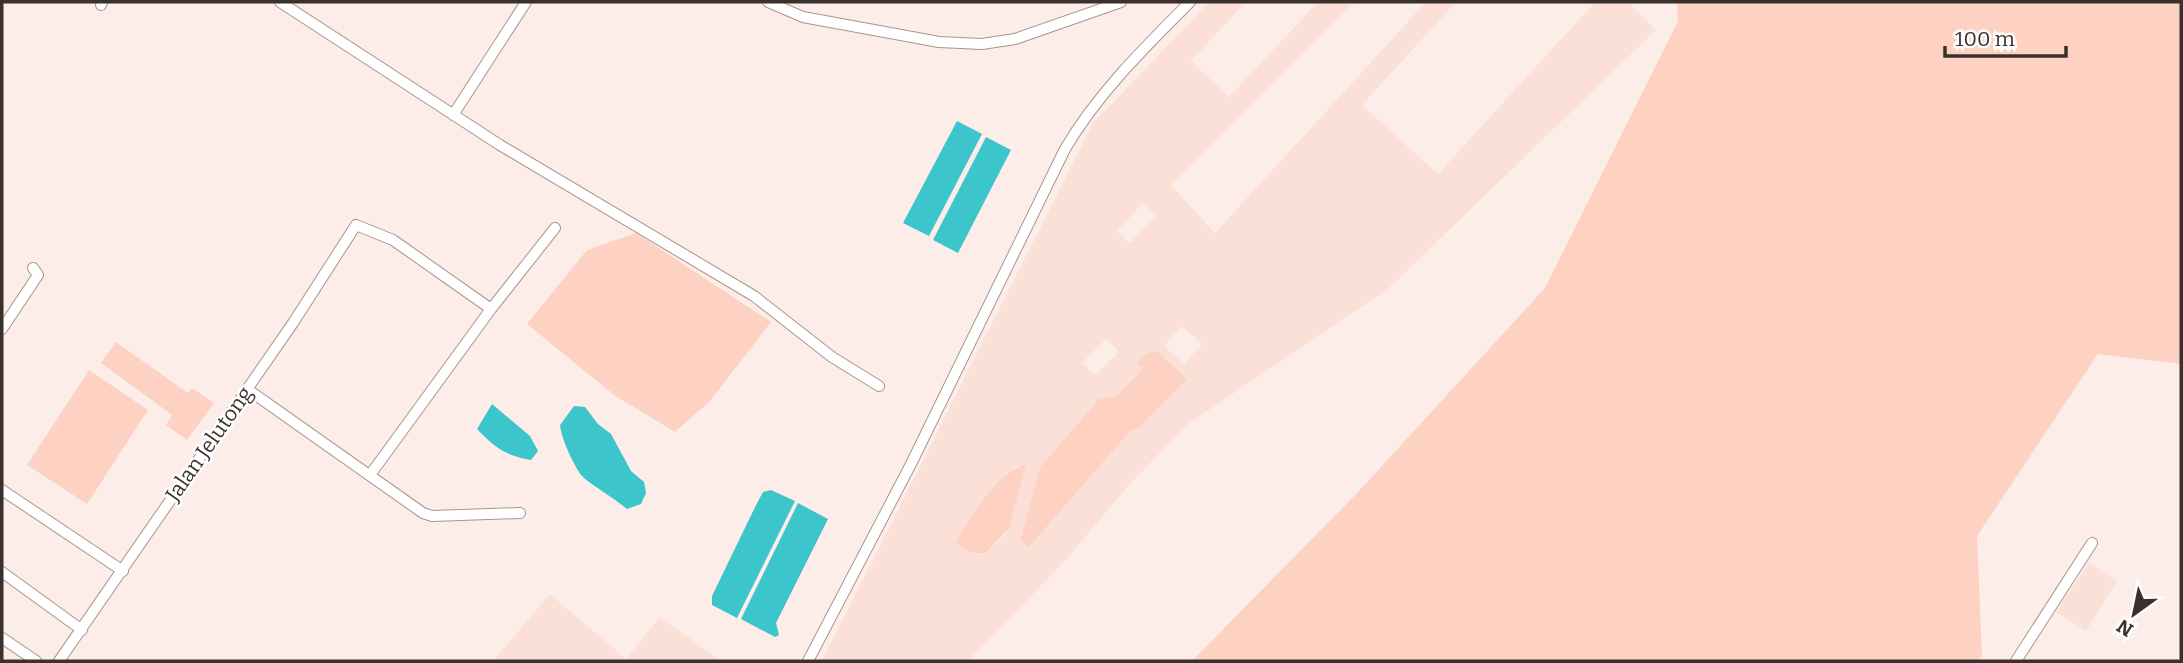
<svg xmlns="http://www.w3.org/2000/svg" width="2183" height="663" font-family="Bitter,serif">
	<rect width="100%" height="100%" fill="#fdede8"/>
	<path fill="#fbe0d7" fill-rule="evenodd" d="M1210 2H1246L1191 61 1229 97 1318 2H1355L1171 185 1215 233 1426 2H1456L1362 105 1438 174 1595 2H1628L1656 30 1388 289 1188 424 1129 485 1065 561 968 661H822L1093 123ZM1143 203 1156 216 1130 243 1117 231ZM1182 326 1202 344 1184 364 1164 346ZM1106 339 1119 352 1095 375 1082 363ZM1143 369 1140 427 1131 429 1029 547 1020 539 1040 467 1099 399 1115 397ZM1026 465 1005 535 985 554 977 555 956 543 997 486 1015 467Z
		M2089 563 2117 581 2086 631 2056 612Z
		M550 594 626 659 660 617 721 661H493Z"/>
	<path fill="#fdd2c3" d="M1677 2H2181V364L2098 354 1977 536 1982 656 1978 661H1192L1359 491 1545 288 1678 21Z
		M636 233 771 322 710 401 675 432 614 395 527 324 587 250Z
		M116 342 188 393 192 388 214 403 187 440 166 425 172 415 101 363Z
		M1158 352 1187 379 1140 427 1131 430 1029 547 1020 540 1040 467 1099 399 1115 397 1143 369 1137 363 1148 353Z
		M89 370 148 410 87 504 27 465Z
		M1026 464 1009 528 985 554 972 553 955 543C972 517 995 473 1026 464Z"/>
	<path fill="#3dc5cc" d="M957 121 982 134 929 236 903 223Z
		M986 137 1011 150 958 253 933 240Z
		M492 404 530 436 538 451 531 460C506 456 494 447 477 429Z
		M574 406 585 407 598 424 611 434 631 471 644 482 646 493 641 504 627 509C617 500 587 482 582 476 574 466 561 438 560 425Z
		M771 490 795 501 737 618 712 605V596L756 505 763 492Z
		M798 503 828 519 776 623 779 635 775 637 741 619Z"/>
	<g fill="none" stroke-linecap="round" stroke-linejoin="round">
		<g stroke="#ab948c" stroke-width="12">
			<path id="minor" d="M280 2 500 145 754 296 832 357 879 386
				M768 2 803 17 939 42 982 44 1015 39 1121 2
				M101 5 102 2
				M453 115 526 2
				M2 329 38 275 33 268
				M247 389 423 513 432 516 520 513
				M370 475 491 309 555 228
				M2 490 123 571
				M2 572 82 630
				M2 638 36 661
				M59 661 293 323 356 225 393 240 491 309
				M808 661 911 464 1065 149C1098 93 1145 47 1190 2
				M2016 661 2092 543"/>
		</g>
		<use href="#minor" stroke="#fff" stroke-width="10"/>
	</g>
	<g text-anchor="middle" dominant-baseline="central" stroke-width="5" stroke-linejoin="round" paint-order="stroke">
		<g font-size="21" fill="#3a312d" stroke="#fefefe">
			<text transform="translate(209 444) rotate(-55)">Jalan Jelutong</text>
		</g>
	</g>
	<rect width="2183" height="663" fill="none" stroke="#3a312d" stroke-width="7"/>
	<g transform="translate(2134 614) rotate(213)" stroke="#fefefe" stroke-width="5" paint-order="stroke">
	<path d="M0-5L12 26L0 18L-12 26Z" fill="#3a312d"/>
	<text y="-10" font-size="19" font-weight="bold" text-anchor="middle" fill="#3a312d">N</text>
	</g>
	<path d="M1945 46v10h121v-10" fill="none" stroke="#3a312d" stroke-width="3.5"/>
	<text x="1955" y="46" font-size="21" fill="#3a312d" stroke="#fefefe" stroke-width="5" paint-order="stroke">100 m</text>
</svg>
